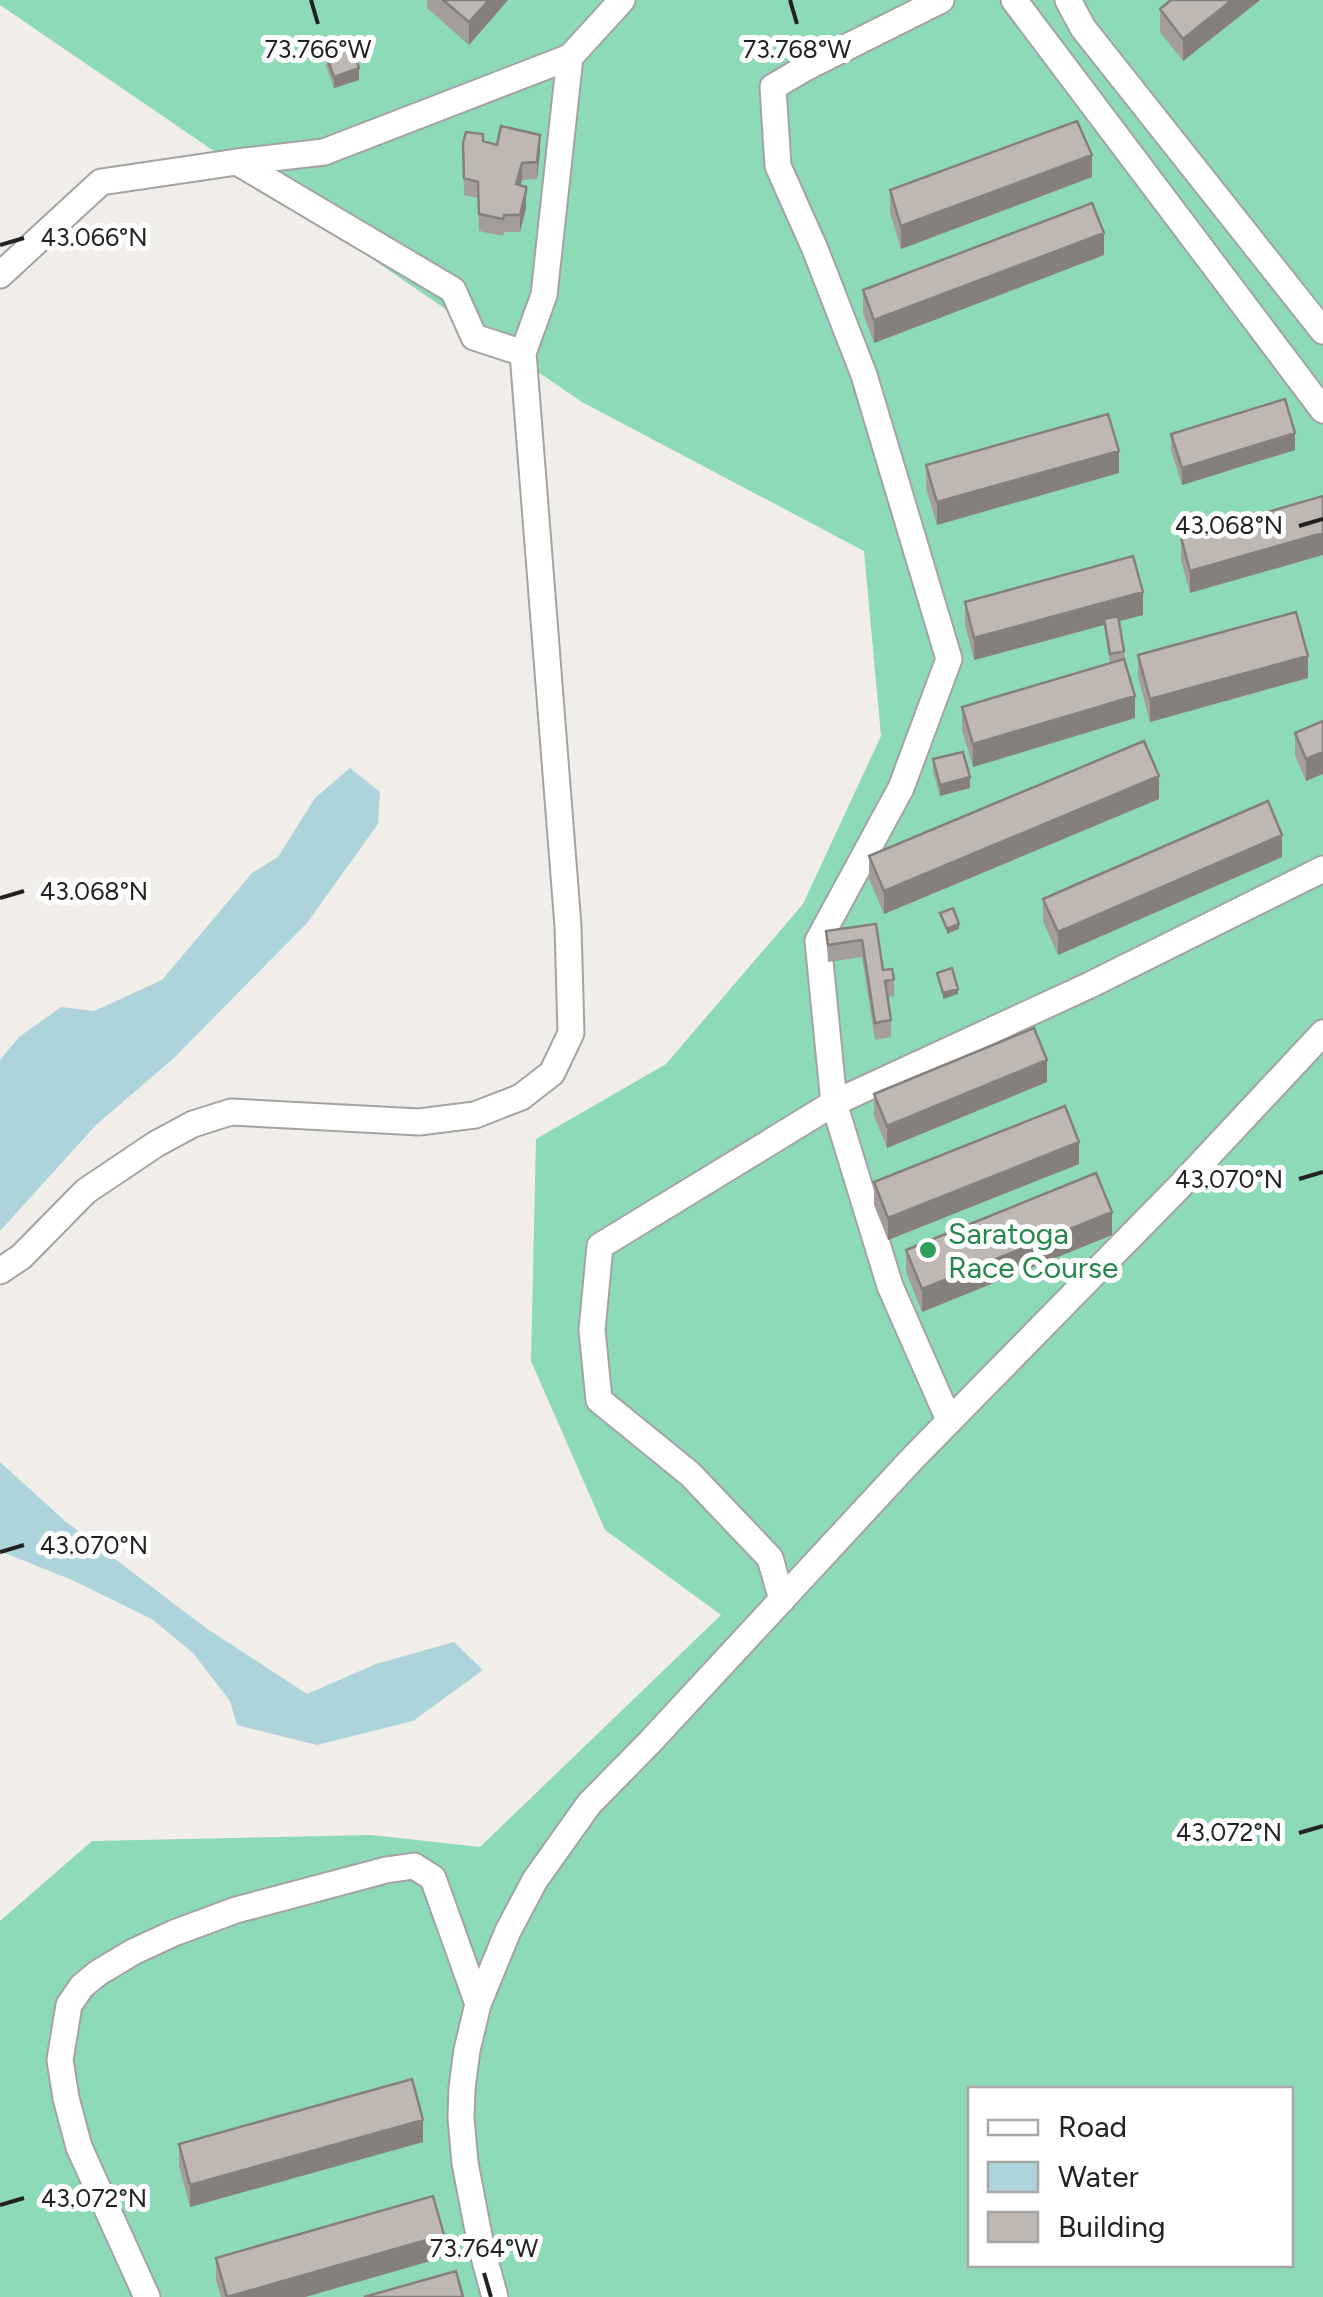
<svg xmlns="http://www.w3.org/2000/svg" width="1323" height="2297" font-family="Figtree,sans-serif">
	<rect width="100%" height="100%" fill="#f1eee9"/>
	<path fill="#8ddab7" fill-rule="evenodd" d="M0 0H1323V2297H0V1921L92 1841 371 1835 480 1847 721 1615 605 1530 531 1361 536 1139 666 1064 803 904 881 736 864 551 582 402 0 5ZM971 2090H1290V2264H971Z"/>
	<path fill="#add4db" d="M350 768 380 792 378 824 307 923 175 1057 96 1125 0 1231V1060L19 1037 61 1007 94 1011 162 980 252 873 278 857 315 798Z
		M0 1462 65 1521 206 1628 307 1694 376 1664 454 1642 483 1670 413 1721 317 1745 237 1725 230 1701 193 1653 152 1619 72 1580 0 1551Z"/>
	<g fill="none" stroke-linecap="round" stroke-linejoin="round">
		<g stroke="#a3a3a3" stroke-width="29">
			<path id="minor" d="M941 0 807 67 773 87 778 166 815 249 864 375 949 659 901 788 818 941 834 1103 890 1286 949 1420
				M1014 0 1323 410
				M1068 0 1083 28 1323 331
				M237 162 324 152 570 57
				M0 275 101 182 237 162 453 290 474 337 523 353
				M0 1271 21 1257 86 1191 156 1144 193 1124 231 1112 419 1122 475 1115 521 1097 552 1073 571 1033 568 926 523 353 544 295 570 57 622 0
				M782 1600 770 1558 690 1474 599 1400 592 1330 600 1246 834 1103 1090 985 1323 869
				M478 2004 508 1931 535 1880 589 1804 649 1743 913 1458 1180 1186 1323 1033
				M147 2297 79 2147 66 2098 60 2060 69 2005 82 1986 98 1973 133 1952 174 1933 236 1910 386 1870 414 1866 433 1878 478 2004 467 2050 462 2088 461 2118 465 2163 481 2246 495 2297"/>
		</g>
		<use href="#minor" stroke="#fff" stroke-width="25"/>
	</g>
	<path fill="#a49d99" d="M427 0H508L469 45 427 8Z
		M1260 0 1183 61 1160 32V9Z
		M326 55 359 80 334 88 326 66Z
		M483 141 540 152 537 179 522 180 520 185 526 208 520 232H504L503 236 479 231 478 198 464 195 463 143Z
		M1092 177 901 249 890 212V190Z
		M1104 255 874 343 863 313V290Z
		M1171 434 1295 450 1182 485 1171 450Z
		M926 465 1119 473 937 525 926 488Z
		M1323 496 1190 593 1181 560V537Z
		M965 602 1143 615 1119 621 1135 718 973 767 962 730V707L1110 663 1104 625 974 660 965 625Z
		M1138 655 1308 678 1150 722 1138 677Z
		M1323 721 1306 781 1295 755V733Z
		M933 759 970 788 940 796 933 771Z
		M1159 799 884 914 869 879V856Z
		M1282 857 1058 955 1043 921V899Z
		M876 924 883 970 894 979V996L888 997 891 1020V1037L875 1040 862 957 828 962 826 931Z
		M1047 1082 887 1148 874 1116V1094Z
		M1079 1164 888 1240 874 1205V1182Z
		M1112 1235 922 1312 906 1272V1250Z
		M423 2142 190 2207 179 2166V2144Z
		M444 2257 305 2297H221L216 2280V2258Z"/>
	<path fill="#86807d" d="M489 0H508L469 45V22Z
		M1232 0H1260L1183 61V39Z
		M359 68V80L334 88V77Z
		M540 135V152L537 179V162Z
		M1092 155V177L901 249V226Z
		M522 163V180L516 201V184Z
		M526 191V208L520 232V215Z
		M1104 233V255L874 343V320Z
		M1295 433V450L1182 485V468Z
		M1119 451V473L937 525V502Z
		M1323 533V555L1190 593V571Z
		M1143 592V615L1105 625 1104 619V625L974 660V638Z
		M1308 656V678L1150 722V699Z
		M1135 696V718L973 767V744Z
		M1323 752V774L1306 781V759Z
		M1159 776V799L884 914V891Z
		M970 777V788L940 796V785Z
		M1282 835V857L1058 955V932Z
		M959 924V929L947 934V929Z
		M958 989V994L943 999V993Z
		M1047 1060V1082L887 1148V1126Z
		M1079 1142V1164L888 1240V1218Z
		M1112 1212V1235L922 1312V1289Z
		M423 2120V2142L190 2207V2185Z
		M444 2235V2257L305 2297H227Z"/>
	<path fill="#bfb7b2" stroke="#86807d" stroke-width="2.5" d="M443 0H489L469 22Z
		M1171 0H1232L1183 39 1160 9Z
		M352 46 359 68 334 77 326 55Z
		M1077 121 1092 155 901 226 890 190Z
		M501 126 540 135 537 162 522 163 516 184 526 187V191L520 215H504L503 219 479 214 478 182 464 178 463 143 466 132 483 134V141L497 145Z
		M1092 203 1104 233 874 320 863 290Z
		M1285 399 1295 433 1182 468 1171 434Z
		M1108 414 1119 451 937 502 926 465Z
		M1323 496V533L1190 571 1181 537Z
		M1133 556 1143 592 974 638 965 602Z
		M1296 612 1308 656 1150 699 1138 655Z
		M1118 616 1124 651 1110 654 1104 619Z
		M1124 659 1135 696 973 744 962 707Z
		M1323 721V752L1306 759 1295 733Z
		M1144 741 1159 776 884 891 869 856Z
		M963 752 970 777 940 785 933 759Z
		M1268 801 1282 835 1058 932 1043 899Z
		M953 908 959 924 947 929 940 913Z
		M876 924 883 970 892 969 894 979 885 981 891 1020 875 1023 862 940 828 945 826 931Z
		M952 968 958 989 943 993 937 973Z
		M1034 1028 1047 1060 887 1126 874 1094Z
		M1065 1106 1079 1142 888 1218 874 1182Z
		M1096 1173 1112 1212 922 1289 906 1250Z
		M412 2079 423 2120 190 2185 179 2144Z
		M433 2196 444 2235 227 2297 216 2258Z
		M456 2271 463 2297H364Z"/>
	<path fill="none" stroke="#222" stroke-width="4" d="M311 0 318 24M790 0 797 24M0 245 24 238M1299 526 1323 519M0 898 24 891M1299 1179 1323 1172M0 1552 24 1545M1299 1833 1323 1826M0 2205 24 2198M484 2273 491 2297"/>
	<circle fill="#2e9e5b" stroke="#fff" stroke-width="4" cx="928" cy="1250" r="10"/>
	<g text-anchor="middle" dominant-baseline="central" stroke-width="10" stroke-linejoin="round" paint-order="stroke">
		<g font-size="30" fill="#27864d" stroke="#fff" text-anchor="start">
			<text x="948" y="1233">Saratoga<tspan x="948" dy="34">Race Course</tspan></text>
		</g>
	</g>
	<g font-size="25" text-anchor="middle" fill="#222" stroke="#fff" stroke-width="10" stroke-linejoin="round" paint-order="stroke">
		<text x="318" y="58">73.766°W</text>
		<text x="797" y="58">73.768°W</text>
		<text x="94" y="246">43.066°N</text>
		<text x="1229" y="534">43.068°N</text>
		<text x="94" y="900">43.068°N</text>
		<text x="1229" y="1188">43.070°N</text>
		<text x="94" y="1554">43.070°N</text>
		<text x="1229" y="1841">43.072°N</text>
		<text x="94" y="2207">43.072°N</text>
		<text x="484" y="2257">73.764°W</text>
	</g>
	<rect x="968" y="2087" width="325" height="180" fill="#ffffff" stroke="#a7a7a7" stroke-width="2.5"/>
	<rect x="988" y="2120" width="50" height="15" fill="#ffffff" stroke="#a7a7a7" stroke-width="2.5"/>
	<text x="1058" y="2137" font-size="30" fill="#222222">Road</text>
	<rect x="988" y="2162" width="50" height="30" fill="#add4db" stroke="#a7a7a7" stroke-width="2.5"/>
	<text x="1058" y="2187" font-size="30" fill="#222222">Water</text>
	<rect x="988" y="2212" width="50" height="30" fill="#bfb7b2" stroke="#a7a7a7" stroke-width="2.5"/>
	<text x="1058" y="2237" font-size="30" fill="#222222">Building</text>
</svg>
